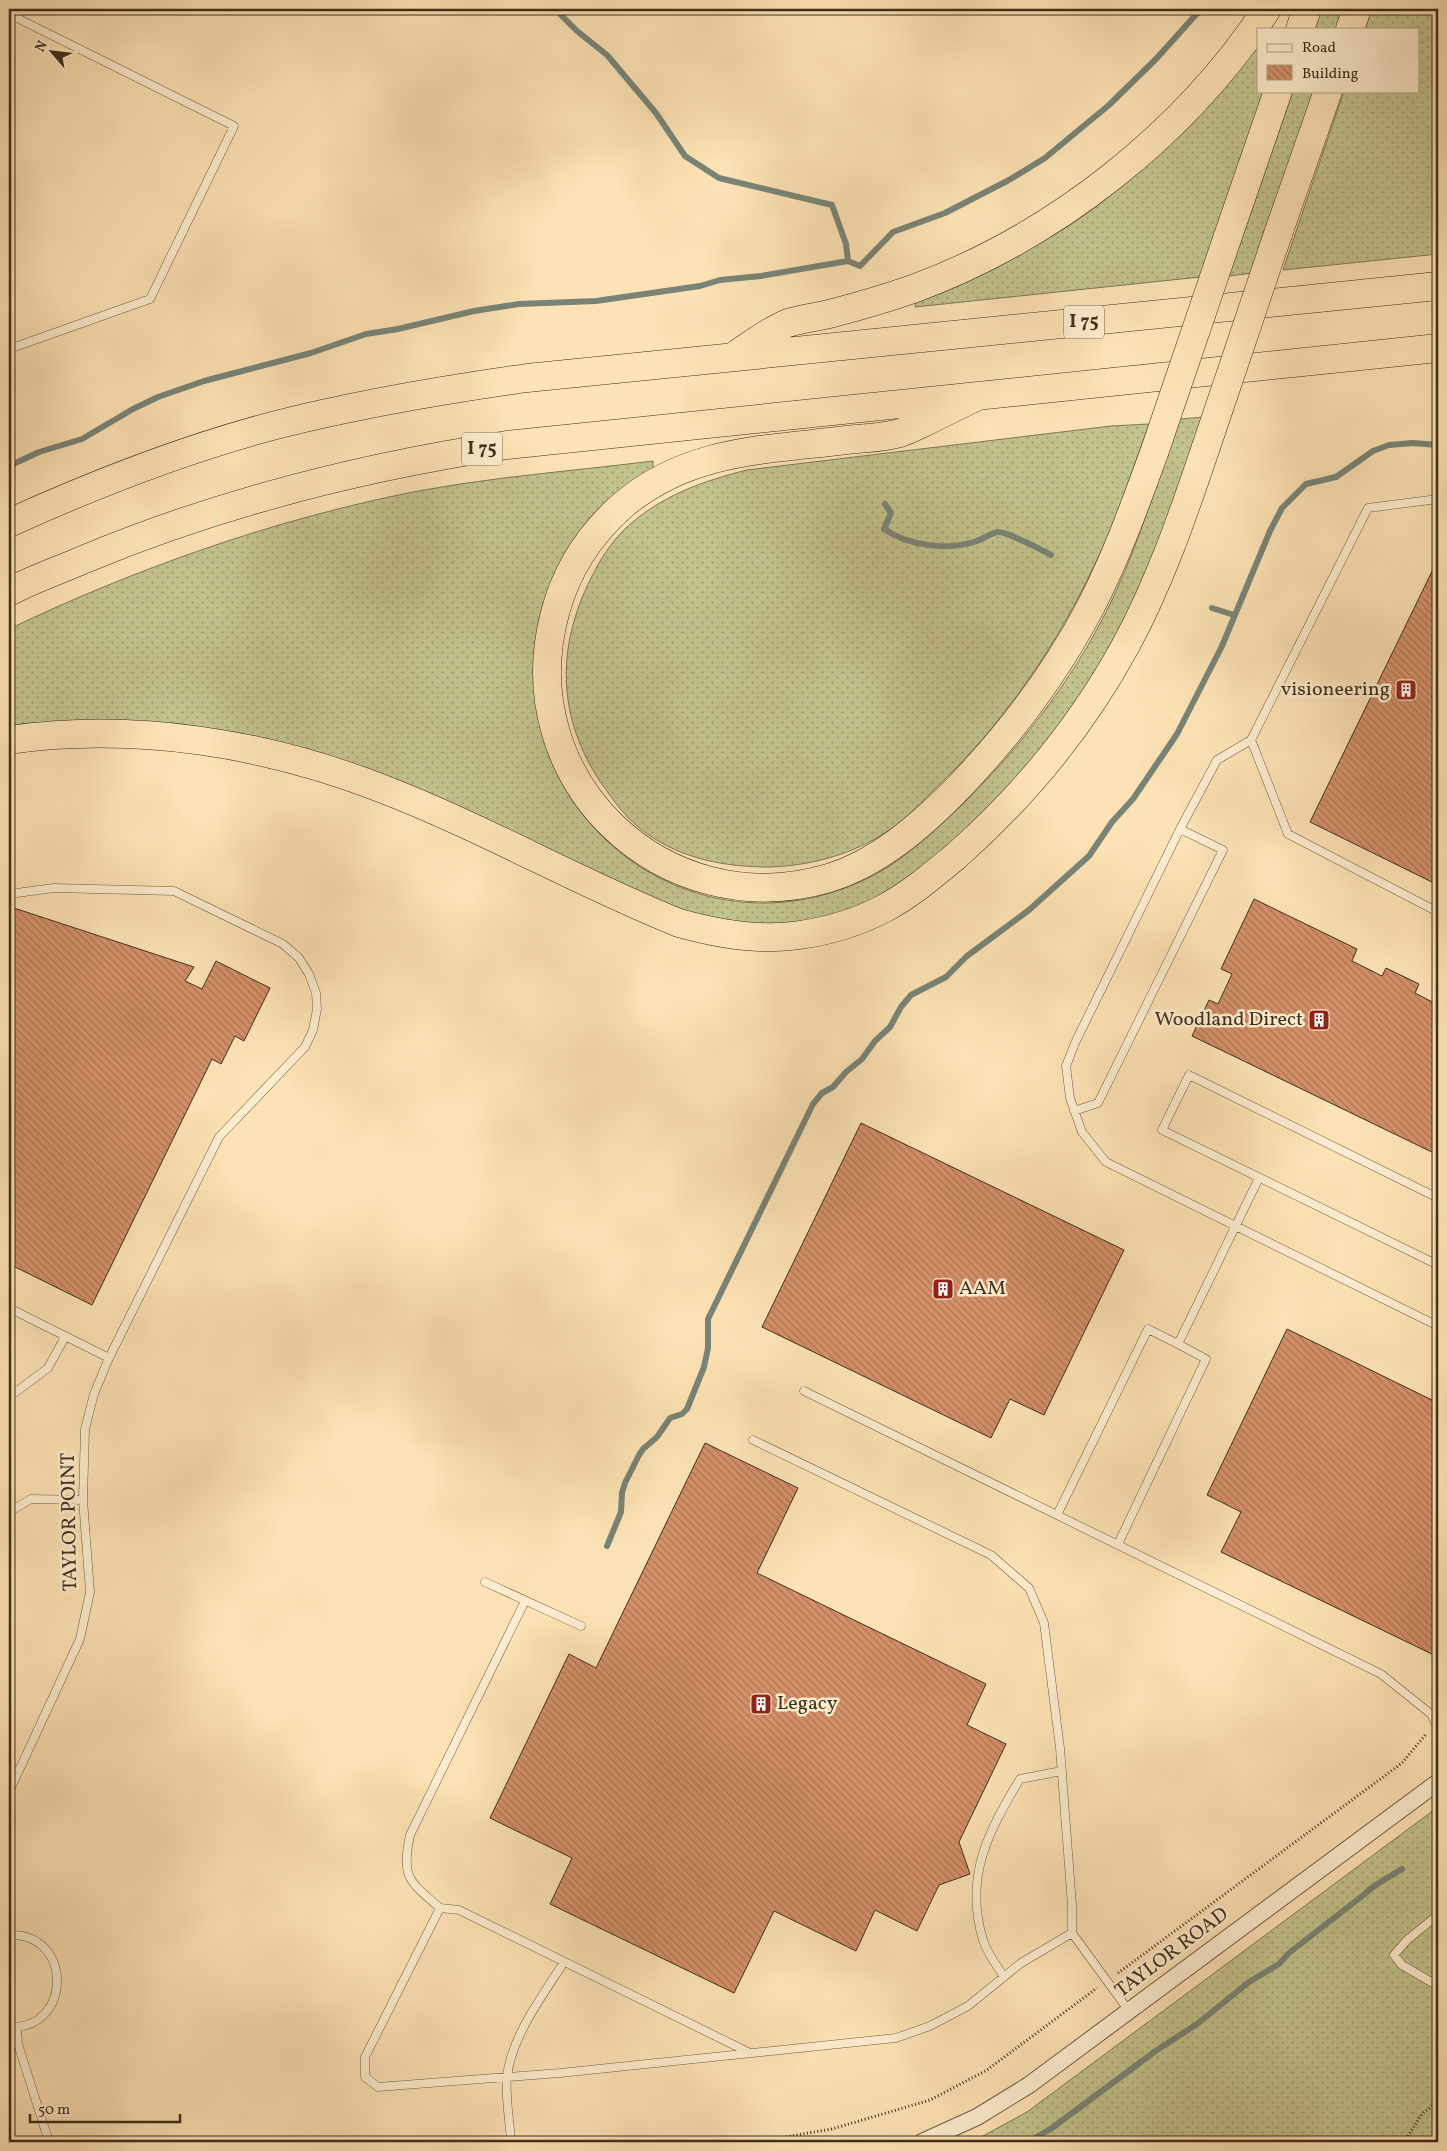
<svg xmlns="http://www.w3.org/2000/svg" width="1447" height="2151" font-family="Vollkorn,serif">
	<defs>
		<pattern id="grass-dots" width="8" height="8" patternUnits="userSpaceOnUse" patternTransform="scale(1.25)"><rect width="8" height="8" fill="#c2c28b"/><path d="M2 2h.1M6 6h.1" fill="none" stroke="#9f9e71" stroke-width="1.8" stroke-linecap="round"/></pattern>
		<pattern id="building-back-hatch" width="6" height="6" patternUnits="userSpaceOnUse" patternTransform="scale(1.25)"><rect width="6" height="6" fill="#d49068"/><path d="M-1 5l2 2M0 0l6 6M5-1l2 2" fill="none" stroke="#ad7655"/></pattern>
	</defs>
	<rect width="100%" height="100%" fill="#fce2b4"/>
	<filter id="stains"><feTurbulence type="fractalNoise" baseFrequency=".004" numOctaves="4"/><feColorMatrix values="0 0 0 0 .2 0 0 0 0 .09 0 0 0 0 .02 0 0 0 .5 -.17"/></filter>
	<radialGradient id="worn" r=".72"><stop offset=".6" stop-color="#630" stop-opacity="0"/><stop offset="1" stop-color="#630" stop-opacity=".3"/></radialGradient>
	<path fill="url(#grass-dots)" stroke="#807853" d="M1321 9H1345L1338 29H1314Z
		M1372 9H1434L1438 19V254L1283 270 1344 91H1418V29H1365Z
		M1258 44V91H1264L1200 277 915 307 916 300C968 277 1022 256 1070 225 1144 176 1199 110 1258 44Z
		M1293 91H1316L1253 273 1229 276Z
		M1204 417C1175 497 1148 578 1107 652 1052 753 925 901 807 923 777 929 726 924 697 916 685 913 674 908 662 904L418 792 56 722 9 726V629C137 568 273 520 413 492 492 477 573 471 653 461V469C632 484 609 497 592 516 569 541 553 575 544 607 488 799 680 964 862 881 900 864 934 832 964 803 1026 741 1081 669 1117 589 1142 534 1159 475 1180 419Z
		M1149 424C1135 463 1122 502 1106 540 1066 631 1012 714 941 783 922 801 903 823 880 836 847 856 807 866 769 867 725 867 682 859 646 833 627 820 614 801 601 783 557 717 556 648 591 578 600 560 611 542 626 528 660 496 703 481 747 470L1111 426Z
		M1438 1807V2142H972L1027 2112Z"/>
	<g fill="none" stroke-linecap="round" stroke-linejoin="round">
		<path stroke="#798477" stroke-width="6" d="M555 9 577 31 607 55 656 113 685 156 719 178 832 205 846 244 848 261
			M9 466 39 452 82 439 133 409 158 397 204 381 311 353 366 334 398 329 474 311 519 304 596 301 700 286 720 280 761 276 848 261 860 266 893 232 945 213 1009 180 1045 158 1109 105 1156 59 1201 9
			M885 504 891 513 884 529C909 546 948 551 977 541 984 539 990 533 998 532 1005 531 1042 550 1051 555
			M1212 608 1234 615
			M607 1546 621 1512 622 1493 625 1483 639 1455 643 1449 657 1437 670 1418 682 1414 687 1409 704 1367 708 1348V1319L813 1104 822 1093 833 1087 846 1072 862 1059 875 1041 890 1027 901 1007 911 995 946 977 967 956 1029 910 1089 856 1112 822 1133 799 1177 734 1222 646 1270 531 1282 508 1306 484 1336 477 1373 451 1389 445 1413 443 1438 445
			M1028 2142 1052 2128 1157 2050 1197 2024 1249 1982 1279 1964 1289 1953 1366 1893C1371 1886 1393 1875 1402 1869"/>
	</g>
	<path fill="url(#building-back-hatch)" stroke="#3e2f1b" d="M1438 559V885L1310 822Z
		M1254 899 1357 949 1352 961 1382 976 1386 968 1419 984 1415 993 1438 1005V1155L1192 1036 1209 1000 1218 1004 1232 974 1221 969Z
		M14 908 194 967 185 981 202 989 216 961 270 988 244 1041 235 1036 221 1064 212 1059 92 1305 9 1264V921Z
		M861 1123 1124 1250 1044 1415 1010 1399 991 1438 762 1327Z
		M1287 1329 1438 1403V1657L1221 1552 1241 1512 1207 1495Z
		M705 1443 798 1488 757 1573 986 1684 967 1725 1006 1744 959 1842 970 1874 939 1885 917 1931 875 1910 856 1951 774 1911 734 1993 550 1904 572 1858 490 1818 569 1654 596 1668Z"/>
	<g fill="none" stroke-linecap="round" stroke-linejoin="round">
		<g stroke="#6e5c41" stroke-width="9">
			<path id="service" d="M9 14 234 126 150 299 9 349
				M1438 499 1368 508 1251 740 1288 834 1438 912
				M1251 740 1217 760 1180 829 1075 1043 1066 1066 1070 1098 1082 1132 1106 1162 1438 1326
				M9 894 54 888 174 891 283 944 299 958 309 974 316 993 317 1009 313 1030 305 1047 219 1137 109 1358 94 1394 85 1429 83 1500 90 1592 80 1639 9 1792
				M1074 1111 1098 1103 1223 850 1180 829
				M1438 1198 1189 1075 1162 1130 1438 1265
				M9 1308 109 1358
				M804 1391 1057 1515 1148 1329 1178 1344 1259 1178
				M9 1397 48 1368 65 1337
				M753 1440 991 1555 1029 1588 1044 1623 1060 1748 1072 1905V1933L1129 2011
				M9 1512 31 1499 83 1500
				M1057 1515 1381 1674 1431 1714 1438 1728
				M1118 1544 1206 1359 1178 1344
				M485 1582 581 1626
				M440 1908C409 1881 401 1878 410 1835L525 1601
				M1438 1915 1407 1940 1394 1955 1402 1965 1438 1986
				M9 1935C73 1932 73 2030 9 2027
				M1004 1977C997 1966 987 1953 983 1940 964 1877 988 1832 1020 1779L1062 1771
				M17 2027 18 2044 49 2142
				M748 2052 459 1910 440 1908 365 2057V2077L378 2087 560 2073 896 2038 930 2026 968 2006 1021 1963 1072 1933
				M511 2142C510 2122 505 2097 507 2077 511 2037 543 1995 564 1962"/>
		</g>
		<g stroke="#6e5c41" stroke-width="18">
			<path id="minor" d="M922 2142 977 2117 1029 2085 1438 1782"/>
		</g>
		<g stroke="#3e2f1b" stroke-width="29">
			<path id="motorway" d="M1300 29 1307 9
				M1350 29 1357 9
				M1278 234 1328 91
				M1227 239 1278 91
				M737 354C752 344 772 329 788 323 803 318 819 317 833 313 860 306 887 298 913 289 1054 237 1185 134 1267 9
				M976 397C957 406 939 415 921 424 914 427 907 431 900 433 883 438 864 438 847 440 766 450 689 449 623 505 590 534 566 571 555 613 510 780 664 927 829 878 878 863 919 827 954 792 1008 737 1054 676 1090 608 1116 558 1135 505 1154 453
				M9 523C95 484 184 449 276 425 359 404 442 390 527 378L1438 286
				M9 592C33 579 60 570 85 559 222 502 361 467 507 445L1438 348
				M9 740C135 722 265 743 383 789 484 828 579 883 679 923 718 934 761 941 800 935 828 931 858 922 883 909 910 895 933 875 956 856 1024 796 1083 724 1126 645 1160 582 1183 515 1206 447"/>
		</g>
		<path stroke="#3e2f1b" stroke-width="3" stroke-dasharray="1 2.5" stroke-linecap="butt" d="M1118 1973 1402 1763 1426 1734
			M734 2142 773 2139 832 2129 930 2100 987 2070 1097 1988
			M1404 2142 1422 2114 1433 2105 1438 2108"/>
		<use href="#service" stroke="#fdecce" stroke-width="8"/>
		<use href="#minor" stroke="#fdecce" stroke-width="16"/>
		<use href="#motorway" stroke="#fce2b4" stroke-width="28"/>
		<g stroke="#3e2f1b" stroke-width="29" stroke-linecap="butt">
			<path id="motorway-bridge" d="M1206 447 1278 234
				M1154 453 1227 239"/>
		</g>
		<use href="#motorway-bridge" stroke="#fce2b4" stroke-width="28"/>
	</g>
	<defs>
		<g id="building-square" transform="scale(1.125)"><rect x="-9" y="-9" width="18" height="18" rx="4" fill="#8f2418" stroke="#fdecce"/><path d="M-4-6H4V6H1V3H-1V6H-4ZM-2.5-4.3h1.7v1.8h-1.7ZM.8-4.3h1.7v1.8H.8ZM-2.5-1h1.7V.8h-1.7ZM.8-1h1.7V.8H.8Z" fill="#fff"/></g>
	</defs>
	<g fill-rule="evenodd">
		<use href="#building-square" x="1406" y="690"/>
		<use href="#building-square" x="1319" y="1020"/>
		<use href="#building-square" x="943" y="1289"/>
		<use href="#building-square" x="761" y="1704"/>
	</g>
	<g text-anchor="middle" dominant-baseline="central" stroke-width="5" stroke-linejoin="round" paint-order="stroke">
		<g fill="#fdecce" stroke="#776851" stroke-width="1">
			<rect x="1064" y="305.5" width="40" height="33" rx="4"/>
			<rect x="462" y="432.5" width="40" height="33" rx="4"/>
		</g>
		<g font-size="19" font-weight="bold" fill="#3e2f1b">
			<text x="1084" y="322">I 75</text>
			<text x="482" y="449">I 75</text>
		</g>
		<g font-size="20" fill="#3e2f1b" stroke="#fdecce" text-anchor="end">
			<text x="1390" y="690">visioneering</text>
			<text x="1303" y="1020">Woodland Direct</text>
			<text x="959" y="1289" text-anchor="start">AAM</text>
			<text x="777" y="1704" text-anchor="start">Legacy</text>
		</g>
		<g font-size="20" fill="#3e2f1b" stroke="#fdecce">
			<text transform="translate(70 1522) rotate(-91)">TAYLOR POINT</text>
			<text transform="translate(1172 1953) rotate(-37)">TAYLOR ROAD</text>
		</g>
	</g>
	<rect width="1447" height="2151" fill="none" stroke="#fce2b4" stroke-width="30"/>
	<rect x="10" y="10" width="1427" height="2131" fill="none" stroke="#3e2f1b" stroke-width="2.5"/>
	<rect x="15" y="15" width="1417" height="2121" fill="none" stroke="#3e2f1b"/>
	<rect x="1257" y="28" width="162" height="65" fill="#fdecce" stroke="#b1a086"/>
	<rect x="1267" y="44" width="25" height="8" fill="#fdecce" stroke="#b1a086"/>
	<text x="1302" y="52" font-size="15" fill="#3e2f1b">Road</text>
	<rect x="1267" y="65" width="25" height="15" fill="url(#building-back-hatch)" stroke="#b1a086"/>
	<text x="1302" y="78" font-size="15" fill="#3e2f1b">Building</text>
	<g transform="translate(52 52) rotate(298)" stroke="#fdecce" stroke-width="4" paint-order="stroke">
	<path d="M0-4L9 19L0 12L-9 19Z" fill="#3e2f1b"/>
	<text y="-8" font-size="14" font-weight="bold" text-anchor="middle" fill="#3e2f1b">N</text>
	</g>
	<path d="M30 2114v8h150v-8" fill="none" stroke="#3e2f1b" stroke-width="2.5"/>
	<text x="38" y="2114" font-size="15" fill="#3e2f1b" stroke="#fdecce" stroke-width="4" paint-order="stroke">50 m</text>
	<rect width="100%" height="100%" filter="url(#stains)"/>
	<rect width="100%" height="100%" fill="url(#worn)"/>
</svg>
